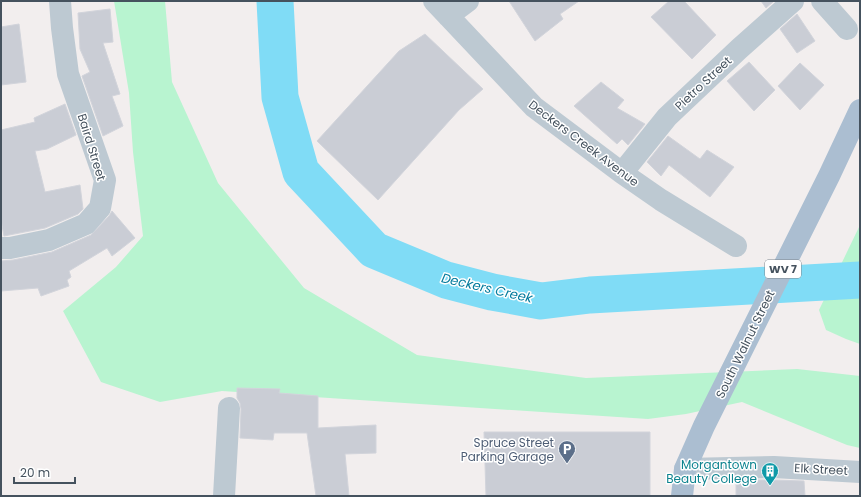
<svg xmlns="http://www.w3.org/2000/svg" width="861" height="497" font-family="Poppins,sans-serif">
	<rect width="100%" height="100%" fill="#f2eeee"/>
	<path fill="#b8f4d0" d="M114 1H165L172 82 218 183 304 288 417 355 586 378 797 369 860 376V448L847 445 742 402 686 414 648 419 222 391 160 402 101 382 63 311 116 267 143 236 133 152 129 93Z
		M860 225V344L846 339 826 330 819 310Z"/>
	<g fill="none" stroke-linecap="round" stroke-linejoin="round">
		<path stroke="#80dcf6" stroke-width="37" d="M275 1 280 97 301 172 374 250 446 280 492 292 541 301 590 295 860 280"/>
	</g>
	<path fill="#cacdd5" stroke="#d2d4db" d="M509 1H579L560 14 563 19 535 41Z
		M669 1H684L716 35 692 59 651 17Z
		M761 1H774L766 8Z
		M110 9 113 42 103 43 120 94 112 96 123 126 103 136 82 76 90 72 80 49 78 13Z
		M797 14 815 41 797 53 780 29Z
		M19 24 26 82 1 85V27Z
		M425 34 483 89 459 110 378 200 317 141 399 51Z
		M749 62 775 90 754 111 727 81Z
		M800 63 824 85 800 110 778 86Z
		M601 82 624 100 617 108 645 124 628 145 622 139 617 144 574 106Z
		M65 104 76 135 47 149 35 151 45 192 80 185 83 209 78 214 45 228 4 236 1 220V130L35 122 34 118Z
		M668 136 700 159 707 150 734 167 710 197 669 165 661 176 647 162Z
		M112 211 135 238 112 256 107 248 69 271 71 277 67 280 69 286 41 296 38 288 1 291V261L13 260 52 252 91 235 109 216Z
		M237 388 280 389 279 393 318 396V428L376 425V453L345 454 349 496H316L307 433H274L273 440 240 438 241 409 240 403 237 398Z
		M484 432H650V496H486Z
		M736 480H774L804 481 805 496H736Z"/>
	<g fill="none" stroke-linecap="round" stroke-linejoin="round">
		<path stroke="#bdc9d2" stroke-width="22" d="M434 1 534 107 622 173 661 200 736 246
			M822 1 847 29
			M448 16 468 1
			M622 173 667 117 739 49 793 1
			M1 248H10L49 240 86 224 100 208 105 180 68 74 62 28 60 1
			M685 469 774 467 860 472
			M224 496 229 408"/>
		<path stroke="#abbed1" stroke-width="22" d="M682 496 685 469 704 426 829 176 860 110"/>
	</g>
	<defs>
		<g id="parking-pin" transform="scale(0.9)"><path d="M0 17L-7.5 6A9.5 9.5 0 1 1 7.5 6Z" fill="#5c6f8a" stroke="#fff"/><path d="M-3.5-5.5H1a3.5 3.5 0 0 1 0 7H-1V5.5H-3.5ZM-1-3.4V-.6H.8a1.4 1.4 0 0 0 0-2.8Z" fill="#fff"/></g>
		<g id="building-pin" transform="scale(0.9)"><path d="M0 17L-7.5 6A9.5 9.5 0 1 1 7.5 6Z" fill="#0f9aa8" stroke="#fff"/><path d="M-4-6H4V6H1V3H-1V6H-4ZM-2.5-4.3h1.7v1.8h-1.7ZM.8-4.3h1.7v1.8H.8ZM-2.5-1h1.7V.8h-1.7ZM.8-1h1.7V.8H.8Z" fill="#fff"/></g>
	</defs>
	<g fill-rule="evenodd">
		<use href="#parking-pin" x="567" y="449"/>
		<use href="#building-pin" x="770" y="471"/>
	</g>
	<g text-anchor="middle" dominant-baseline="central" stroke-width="3" stroke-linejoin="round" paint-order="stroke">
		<rect fill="#fff" stroke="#7d868e" stroke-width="1" x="765" y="260" width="36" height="18" rx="3"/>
		<g font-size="11" font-weight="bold" fill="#45525e">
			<text x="783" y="269">WV 7</text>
		</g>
		<g font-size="12" fill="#45525e" stroke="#fff">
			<text transform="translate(703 83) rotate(-43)">Pietro Street</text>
			<text transform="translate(584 143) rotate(37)">Deckers Creek Avenue</text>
			<text transform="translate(92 147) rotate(73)">Baird Street</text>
			<text transform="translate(745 344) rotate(-64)">South Walnut Street</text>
			<text transform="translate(821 469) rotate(3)">Elk Street</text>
		</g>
		<g font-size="12" fill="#4e5e75" stroke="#fff" text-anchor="end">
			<text x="554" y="442">Spruce Street<tspan x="554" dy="14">Parking Garage</tspan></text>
		</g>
		<g font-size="12" fill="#0d838f" stroke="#fff" text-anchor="end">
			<text x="757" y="464">Morgantown<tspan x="757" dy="14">Beauty College</tspan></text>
		</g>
		<g font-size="13" font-style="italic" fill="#037b9d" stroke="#fff">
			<text transform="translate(487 288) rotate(13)">Deckers Creek</text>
		</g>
	</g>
	<rect width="861" height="497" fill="none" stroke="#45525e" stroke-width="4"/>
	<path d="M14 477v6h61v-6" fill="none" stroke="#45525e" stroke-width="2"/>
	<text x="20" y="477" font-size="12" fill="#45525e" stroke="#ffffff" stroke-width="3" paint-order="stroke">20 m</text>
</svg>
